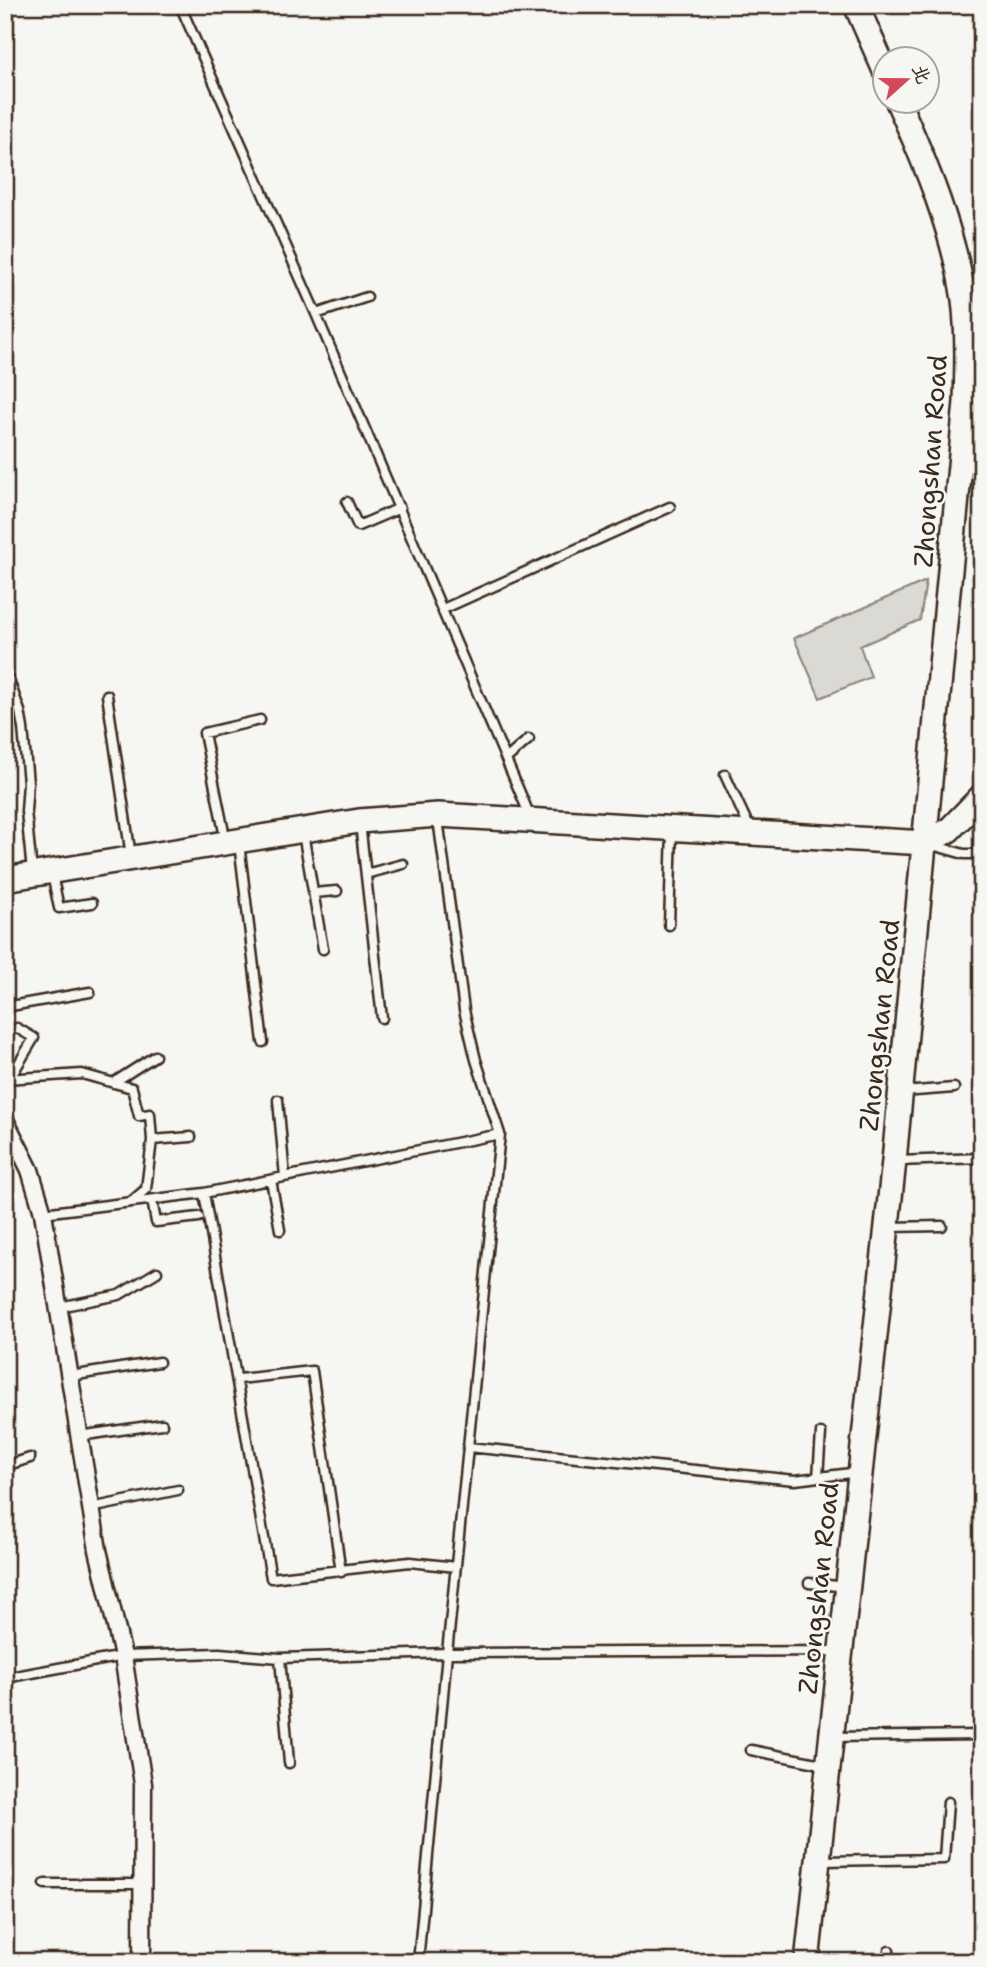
<svg xmlns="http://www.w3.org/2000/svg" width="987" height="1967" font-family="'Shantell Sans','LXGW WenKai TC',sans-serif">
	<rect width="100%" height="100%" fill="#f6f6f2"/>
	<filter id="ink" filterUnits="userSpaceOnUse"><feTurbulence type="fractalNoise" baseFrequency=".0143" numOctaves="2"/><feDisplacementMap in="SourceGraphic" scale="14" xChannelSelector="R" yChannelSelector="G"/><feConvolveMatrix kernelMatrix="1 2 1 2 8 2 1 2 1" color-interpolation-filters="sRGB"/></filter>
	<g filter="url(#ink)">
		<path fill="#dad9d3" stroke="#8a8278" stroke-width="2" d="M926 581 920 620 860 646 871 677 820 698 794 638Z"/>
		<g fill="none" stroke-linecap="round" stroke-linejoin="round">
			<g stroke="#3b2a1e" stroke-width="13">
				<path id="lane" d="M180 5 316 314 530 816
					M316 314 367 297
					M347 502 358 526 400 508
					M443 609 670 507
					M5 669 20 711 23 728 28 783 26 811 32 872
					M107 695 131 856
					M506 759 529 739
					M725 775 751 831
					M360 823 382 1018
					M303 833 323 949
					M226 842 204 733 260 720
					M239 843 263 1042
					M932 845 964 854H982
					M52 874 59 908 92 903
					M366 874 403 864
					M313 893 337 891
					M669 925 672 831
					M5 1007 90 992
					M10 1078 34 1038 17 1028
					M5 1079 82 1074 132 1088 139 1116 150 1114 152 1140 146 1189 132 1201
					M113 1083 155 1056
					M903 1092 954 1088
					M278 1100 285 1177
					M152 1140 191 1137
					M897 1161 982 1158
					M271 1180 280 1230
					M204 1193 271 1578 410 1562 456 1567
					M152 1200 156 1222 199 1217
					M43 1213 204 1193 500 1134
					M889 1227 942 1226
					M59 1307 119 1295 157 1272
					M70 1376 159 1362
					M239 1379 312 1371 341 1572
					M79 1436 162 1424
					M468 1447 795 1480 859 1472
					M5 1466 30 1458
					M818 1477 821 1433
					M91 1508 178 1490
					M809 1583 847 1587
					M280 1658 289 1763
					M5 1678 123 1656 219 1653 280 1658 447 1653 500 1134 476 1060 464 1010 438 819
					M832 1737 982 1735
					M751 1750 827 1765
					M820 1861 944 1859 948 1802
					M45 1884H142
					M889 1951V1962
					M418 1962 447 1653 838 1651"/>
			</g>
			<g stroke="#3b2a1e" stroke-width="21">
				<path id="street" d="M5 1120 30 1170 43 1213 98 1550 123 1656 143 1784 142 1962"/>
			</g>
			<g stroke="#3b2a1e" stroke-width="28">
				<path id="secondary" d="M856 5 886 73
					M5 879 359 821 438 815 926 843 949 830 982 796
					M807 1962 894 1161 966 402C967 368 968 334 964 300 954 232 926 164 898 102"/>
			</g>
			<use href="#lane" stroke="#f6f6f2" stroke-width="8"/>
			<use href="#street" stroke="#f6f6f2" stroke-width="16"/>
			<use href="#secondary" stroke="#f6f6f2" stroke-width="23"/>
		</g>
	</g>
	<g text-anchor="middle" dominant-baseline="central" stroke-width="5" stroke-linejoin="round" paint-order="stroke">
		<g font-size="26" fill="#3b2a1e" stroke="#f6f6f2">
			<text transform="translate(930 461) rotate(-86)">Zhongshan Road</text>
			<text transform="translate(879 1025) rotate(-84)">Zhongshan Road</text>
			<text transform="translate(818 1588) rotate(-84)">Zhongshan Road</text>
		</g>
	</g>
	<rect width="987" height="1967" fill="none" stroke="#f6f6f2" stroke-width="28"/>
	<rect x="14" y="14" width="959" height="1939" fill="none" stroke="#3b2a1e" stroke-width="2.5" filter="url(#ink)"/>
	<g transform="translate(906 80) rotate(69)"><circle r="33" fill="#f6f6f2" stroke="#aba49d" stroke-width="2"/>
	<path d="M0-5L12 26L0 18L-12 26Z" fill="#d1495b"/>
	<text y="-10" font-size="19" font-weight="bold" text-anchor="middle" fill="#3b2a1e">北</text>
	</g>
</svg>
